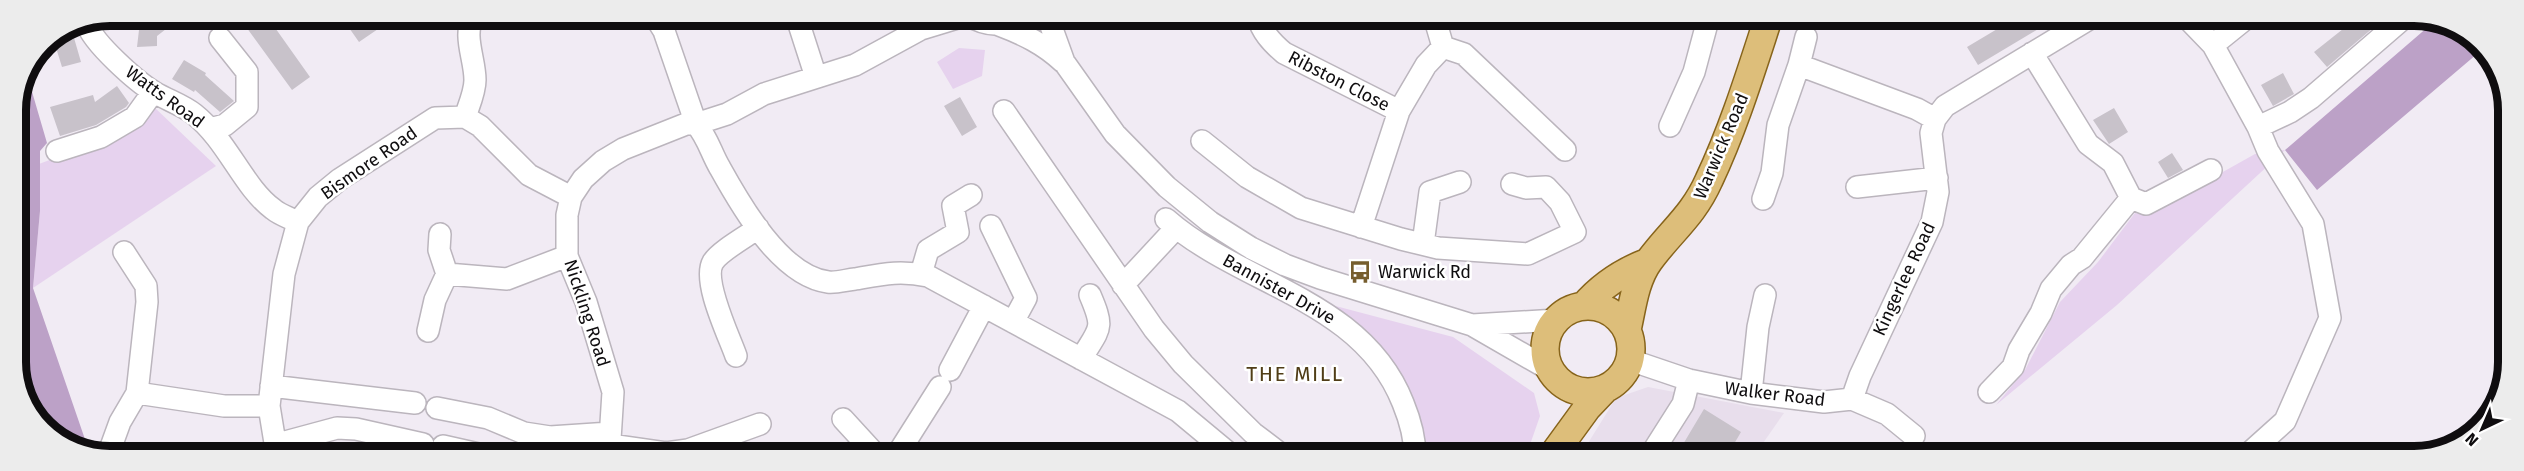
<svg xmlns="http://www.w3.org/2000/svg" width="2524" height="471" font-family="'Fira Sans',sans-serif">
	<rect width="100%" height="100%" fill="#f1ebf4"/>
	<path fill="#e8deec" d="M1648 387 1784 413 1754 456H1580L1616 398Z"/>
	<path fill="#e6d2ee" d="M959 48 985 50 982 76 953 89 937 62Z
		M154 107 216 166 33 288 40 211 39 164 113 136Z
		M2285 150 2117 305 1996 405 2025 370 2060 302 2098 262 2135 213 2146 215 2255 154Z
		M1328 304 1453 337 1534 393 1540 416 1526 456H1418L1416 417Z"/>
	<path fill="#bca1c7" d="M2436 20 2481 42 2484 48 2317 190 2285 150Z
		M28 78 47 143 40 151V211L33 288 89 451 47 432 18 386 15 109Z"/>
	<path fill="#c8c2ca" d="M150 15H184L157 36V46L137 47 139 30Z
		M248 15H266L310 77 292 90 241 20Z
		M340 15H369L378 29 359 42Z
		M2019 16H2060L1978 65 1967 47Z
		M2332 16H2387L2327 67 2314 52 2343 29Z
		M72 31 81 62 62 67 53 38Z
		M184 60 206 73 205 75 234 101 220 112 195 90 194 92 172 79Z
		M2283 73 2294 94 2273 106 2261 85Z
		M117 86 129 103 126 107 96 125 60 136 50 107 93 95 95 102Z
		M960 97 977 127 962 136 944 106Z
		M2114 108 2128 132 2109 144 2093 120Z
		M2172 153 2183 170 2168 178 2158 162Z
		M1704 409 1741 432 1727 456H1676Z"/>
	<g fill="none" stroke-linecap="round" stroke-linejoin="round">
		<g stroke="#bbb5bd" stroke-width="24">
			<path id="minor" d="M654 15 664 31 696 124C708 138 711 153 720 168 741 206 781 276 828 282 836 283 846 280 855 279 883 274 900 270 928 276L1178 411 1231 455
				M796 15 816 77
				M968 15C985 26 1004 28 1021 15
				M1047 15 1064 62 1115 134 1167 187 1210 222 1251 248 1285 265 1320 278 1472 325 1552 371
				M1187 15V16
				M1257 15C1262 32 1271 42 1284 53L1399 111 1426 65 1443 47
				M1430 15 1436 23 1443 47
				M2185 16 2213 45 2258 127 2290 112 2311 98 2406 16
				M87 24C93 43 137 82 154 92 167 100 183 105 194 114 228 141 243 187 273 209 280 215 290 218 298 222
				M999 25C1023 34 1044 44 1063 62
				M2213 45 2249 16
				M1443 47 1464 54 1565 150
				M1799 65 1806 37
				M1004 111 1154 329 1183 364 1253 433 1282 455
				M465 117C469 105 475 92 475 80 475 58 462 35 474 15
				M1670 126 1694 72 1709 16
				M210 129 225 125 247 107V72L220 38
				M1202 141 1247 177 1301 208 1401 239 1438 248 1528 254 1575 232 1560 202 1546 187 1526 188 1512 184
				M57 151 101 137 135 117 153 92
				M1857 187 1937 178
				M2131 198 2146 204 2211 170
				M1763 199 1772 173 1778 125 1799 65 1917 109 1935 119
				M1166 219C1242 286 1362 299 1403 403 1410 420 1415 437 1415 456
				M991 226 1026 298 1013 322
				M1361 227 1399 111
				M440 234 439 250 447 274 507 279 567 256
				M1423 244 1430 192 1460 182
				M124 252 146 286 147 302 137 393 224 406H269
				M921 274 928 250 958 232 953 206 971 195
				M1123 285 1176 228
				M1472 325 1557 320
				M428 331 435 300 447 274
				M736 356C729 336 702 281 713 262 720 251 747 236 758 228
				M1081 359C1100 327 1105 330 1090 295
				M1630 360 1689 380 1751 393 1824 402 1852 399 1887 414 1914 436
				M950 370 984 306
				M271 386 415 403
				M1989 392 2013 367 2019 350 2041 313 2051 289 2071 265 2082 258 2131 198 2113 163 2088 144 2032 53
				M1751 393 1758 327 1765 295
				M1852 399 1860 376 1932 222 1938 192 1931 133 1935 119 1945 106 2094 16
				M437 408 488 418 524 433 550 437 610 433
				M843 419 876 455
				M274 445 337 428 356 429 423 444
				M610 445 666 453 688 450 760 424
				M443 446 483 455
				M108 455 120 422 137 393
				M277 455 269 406 284 274 298 222 318 197 340 179 435 118 465 117 480 126 529 175 571 197
				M609 455 613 392 586 302 567 256V215L571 197 583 179 603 161 623 149 686 124H696L727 114 764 94 855 65 921 29 967 15
				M897 455 940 387
				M1650 456 1683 404 1689 380
				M2246 456 2285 421 2330 318 2313 224 2268 151 2258 127"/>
		</g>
		<g stroke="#87641b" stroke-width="30">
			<path id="major" d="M1584 306C1602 285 1622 272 1648 262
				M1545 349a43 43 0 1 1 86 0a43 43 0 1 1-86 0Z
				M1627 330C1632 308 1635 280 1649 261 1671 231 1693 216 1709 180 1734 127 1751 71 1769 16
				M1552 456 1587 408 1606 388"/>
		</g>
		<use href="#minor" stroke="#fff" stroke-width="21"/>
		<use href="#major" stroke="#ddbe7a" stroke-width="27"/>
	</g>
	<defs>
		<g id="bus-bare" transform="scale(1.8)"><path d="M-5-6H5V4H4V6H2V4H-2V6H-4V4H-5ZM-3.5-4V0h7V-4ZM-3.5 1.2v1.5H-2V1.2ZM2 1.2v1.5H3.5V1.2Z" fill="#765d2e" stroke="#fff" stroke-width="2.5" paint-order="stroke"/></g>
	</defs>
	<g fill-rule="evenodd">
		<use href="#bus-bare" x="1360" y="272"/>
	</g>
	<g text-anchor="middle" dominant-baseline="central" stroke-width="5" stroke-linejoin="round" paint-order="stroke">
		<g font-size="18" fill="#0f0d0f" stroke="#fff">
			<text transform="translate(1339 81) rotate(27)">Ribston Close</text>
			<text transform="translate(165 97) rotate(36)">Watts Road</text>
			<text transform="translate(1721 146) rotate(-67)">Warwick Road</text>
			<text transform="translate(369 163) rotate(-35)">Bismore Road</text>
			<text transform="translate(1904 279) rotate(-65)">Kingerlee Road</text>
			<text transform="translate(1279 289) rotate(29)">Bannister Drive</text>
			<text transform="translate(587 313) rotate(72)">Nickling Road</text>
			<text transform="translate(1775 394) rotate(7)">Walker Road</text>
		</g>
		<g font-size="18" fill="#0f0d0f" stroke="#fff" text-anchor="start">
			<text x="1378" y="272">Warwick Rd</text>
		</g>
		<g font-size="21" letter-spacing="1.5" fill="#503d17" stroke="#fff">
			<text x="1295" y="374">THE MILL</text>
		</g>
	</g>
	<path d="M0 0H2524V471H0ZM110 26H2414A84 84 0 0 1 2498 110V362A84 84 0 0 1 2414 446H110A84 84 0 0 1 26 362V110A84 84 0 0 1 110 26Z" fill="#ececec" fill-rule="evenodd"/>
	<path fill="none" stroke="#0f0d0f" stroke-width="8" d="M110 26H2414A84 84 0 0 1 2498 110V362A84 84 0 0 1 2414 446H110A84 84 0 0 1 26 362V110A84 84 0 0 1 110 26Z"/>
	<g transform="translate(2482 429) rotate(224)" stroke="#ffffff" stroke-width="4.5" paint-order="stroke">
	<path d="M0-4.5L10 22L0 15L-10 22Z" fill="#0f0d0f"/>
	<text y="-9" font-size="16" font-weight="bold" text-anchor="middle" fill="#0f0d0f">N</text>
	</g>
</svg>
